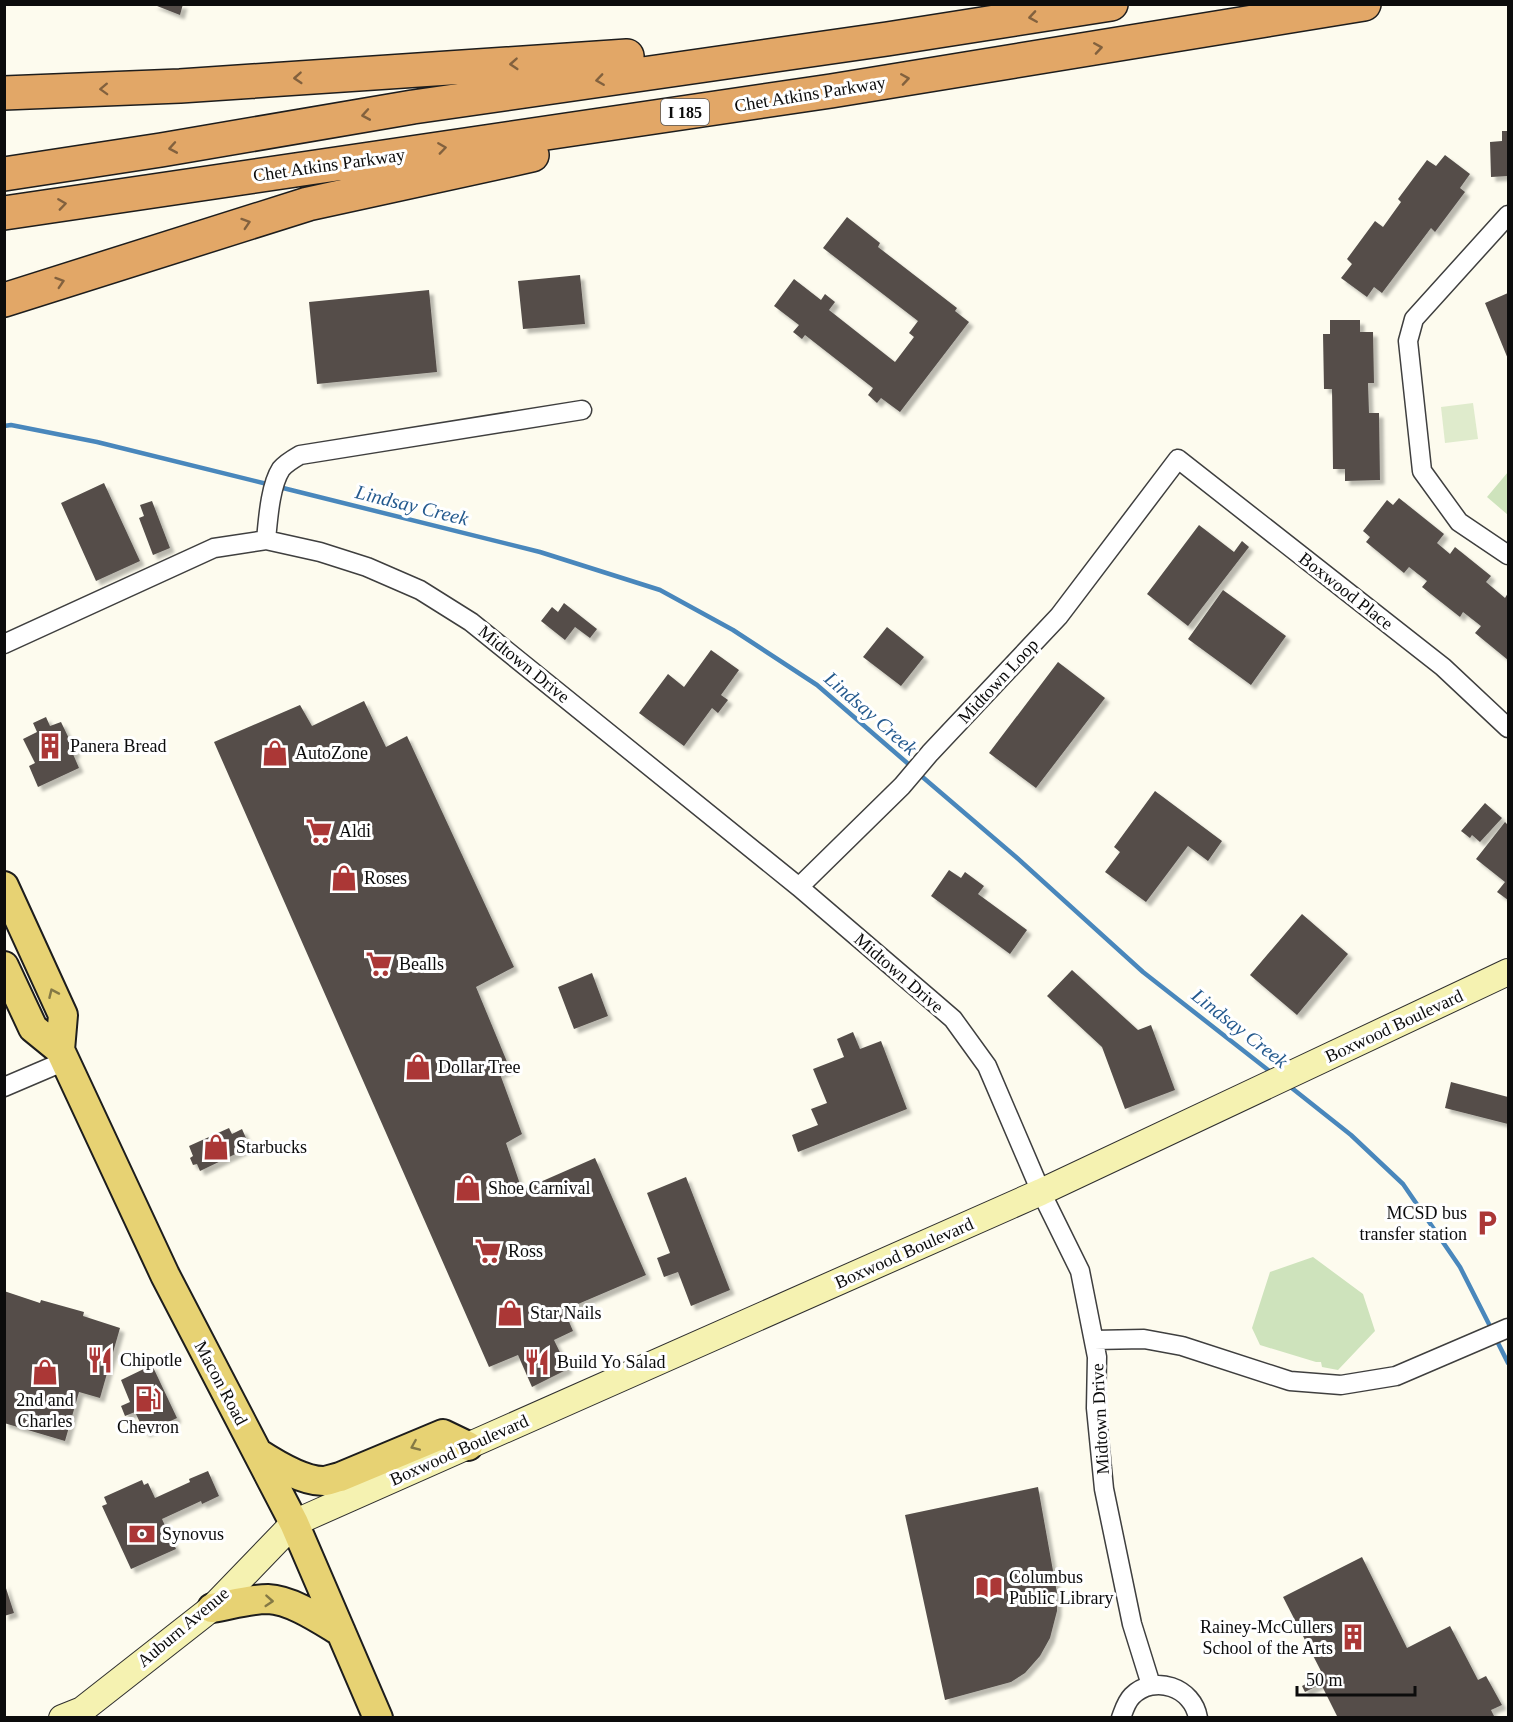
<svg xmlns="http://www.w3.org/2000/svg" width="1513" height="1722" font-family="'Times New Roman',serif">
	<defs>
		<filter id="shadow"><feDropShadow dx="4.5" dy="4.5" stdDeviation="1.5" flood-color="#0004"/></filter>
	</defs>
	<rect width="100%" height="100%" fill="#fdfbee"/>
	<path fill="#cee3bc" d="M1508 472V515L1487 497Z
		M1313 1257 1363 1294 1375 1331 1338 1370 1322 1367 1321 1362H1316L1260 1345 1252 1328 1270 1272Z"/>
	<path fill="#dfebcc" d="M1473 403 1478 439 1445 443 1441 407Z"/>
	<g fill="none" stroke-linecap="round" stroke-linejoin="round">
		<path stroke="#4987bc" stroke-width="4.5" d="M4 426 11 425 97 442 271 485
			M279 487 540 552 660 590 733 630 817 685 913 768
			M919 774 1016 857 1143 972 1272 1073
			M1288 1085 1351 1135 1403 1184 1460 1267 1493 1332
			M1496 1339 1508 1363"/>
	</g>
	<path fill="#544e4a" filter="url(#shadow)" d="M152 4H183L180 15Z
		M1502 131H1508V176L1491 177 1490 142 1502 141Z
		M1445 155 1470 174 1460 188 1465 192 1435 232 1431 228 1382 293 1374 287 1367 297 1341 278 1352 264 1347 259 1375 221 1383 227 1401 202 1398 199 1427 160 1436 166Z
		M847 217 880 243 878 247 957 308 955 311 969 322 900 412 881 398 877 403 868 395 873 388 805 335 802 339 793 332 799 325 774 306 794 279 821 300 825 294 835 302 829 310 895 362 914 337 909 333 918 321 823 248Z
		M580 275 585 324 523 329 518 281Z
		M429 290 437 372 317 384 309 302Z
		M1508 293V359L1485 303Z
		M1330 320H1360V332H1373L1374 383H1368L1369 413H1379L1380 480 1345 481V469H1333L1332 389H1324L1323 334H1330Z
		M104 483 140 561 96 581 61 503Z
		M1399 498 1444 534 1437 543 1450 554 1455 547 1491 576 1486 582 1505 598 1508 593V660L1475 633 1481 626 1463 612 1460 617 1422 587 1427 581 1409 567 1404 573 1366 542 1370 537 1363 531 1387 500 1393 505Z
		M152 501 170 548 153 555 139 518 144 516 140 505Z
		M1199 525 1234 552 1242 541 1249 547 1188 626 1147 594Z
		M1223 590 1286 636 1251 685 1188 639Z
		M564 603 597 629 590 638 575 627 565 640 541 621 552 607 558 612Z
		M887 627 924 657 901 686 863 657Z
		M711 650 739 670 721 695 728 700 718 713 712 708 684 746 639 713 668 674 684 687Z
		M1058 662 1105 698 1036 788 989 753Z
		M364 701 386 747 407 736 514 967 476 987 510 1069 500 1074 522 1134 506 1143 522 1190 595 1158 646 1275 564 1310 573 1331 554 1340 568 1369 532 1387 518 1355 489 1367 214 742 300 705 312 726Z
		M46 717 50 726 61 722 76 753 73 754 79 768 38 787 29 766 35 763 23 739 37 732 33 723Z
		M1155 791 1222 841 1208 861 1188 846 1146 902 1105 872 1120 852 1114 847Z
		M1485 803 1502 818 1480 842 1472 835 1470 838 1461 831Z
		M1505 822 1508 825V900L1497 892 1505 882 1476 859Z
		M949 870 961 878 965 872 984 886 978 894 1027 930 1010 954 931 896Z
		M1302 914 1348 954 1297 1015 1250 975Z
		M1072 970 1138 1030 1151 1025 1175 1090 1125 1109 1102 1047 1047 996Z
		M592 973 608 1016 574 1029 558 987Z
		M853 1032 860 1049 881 1041 907 1109 798 1152 792 1135 818 1125 811 1109 827 1103 813 1069 844 1057 837 1039Z
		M1451 1082 1508 1097V1124L1445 1108Z
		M229 1128 232 1134 242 1129 250 1147 200 1171 197 1164 193 1165 190 1158 193 1156 189 1146Z
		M686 1177 730 1290 691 1306 678 1272 664 1277 657 1258 670 1253 647 1193Z
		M4 1291 40 1303 41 1300 84 1312 83 1316 120 1328 100 1398 79 1392 65 1441 4 1423Z
		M152 1365 177 1418 145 1433 135 1412 125 1416 121 1406 130 1402 121 1380Z
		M208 1471 219 1496 202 1504 201 1501 162 1519 176 1549 131 1569 102 1506 107 1504 104 1497 142 1480 144 1485 148 1483 155 1498 190 1482 189 1479Z
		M1038 1487 1057 1593V1611L1050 1638 1040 1656 1025 1673 1011 1682 945 1700 905 1515Z
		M1362 1557 1407 1648 1450 1626 1478 1680 1486 1676 1502 1705 1491 1710 1495 1718H1338L1321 1684 1305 1692 1302 1686 1323 1675 1283 1597Z
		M4 1582 14 1613 4 1616Z"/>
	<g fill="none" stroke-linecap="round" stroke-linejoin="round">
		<g stroke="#3f3f3f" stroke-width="21">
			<path id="street" d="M1508 215 1414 319 1408 341 1422 471 1459 522 1508 555
				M266 540C268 520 270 486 281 469 286 463 293 459 300 455L582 410
				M4 644 214 548 266 540 320 552 367 567 420 590 471 622 799 887 931 1000 953 1019 987 1066 1041 1192 1080 1271 1097 1357 1096 1408 1104 1489 1132 1624 1151 1685
				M799 887 902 786 930 753 1059 616 1178 459 1443 667 1508 728
				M4 1087 65 1061
				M1094 1340 1144 1339 1182 1346 1290 1381 1341 1385 1396 1376 1508 1328
				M1121 1718C1124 1710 1126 1702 1132 1696 1154 1674 1193 1687 1198 1718"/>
		</g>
		<g stroke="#2e2e2e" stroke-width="28">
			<path id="secondary" d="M62 1718 82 1710 212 1608 294 1523 1041 1192 1508 972"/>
		</g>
		<g stroke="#1d1d1d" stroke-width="32">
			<path id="primary" d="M4 886 63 1015 60 1050
				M4 966 33 1028 60 1050 165 1275 294 1523 378 1718
				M258 1453C275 1464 304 1482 325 1481 330 1480 335 1478 340 1477L443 1434 468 1446
				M212 1608C230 1605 250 1599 268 1599 292 1600 321 1620 341 1632"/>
		</g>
		<g stroke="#1d1d1d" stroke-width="36">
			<path id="highway" d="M4 93 180 86 627 56
				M4 174 161 150 413 107 887 39 1111 4
				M4 213 831 91 1364 4
				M4 300 308 204 532 155"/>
		</g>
		<use href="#street" stroke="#fff" stroke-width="18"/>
		<use href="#secondary" stroke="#f5f2b1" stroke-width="26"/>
		<use href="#primary" stroke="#e7d273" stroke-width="28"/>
		<use href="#highway" stroke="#e2a767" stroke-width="33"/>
	</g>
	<defs><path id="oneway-chevron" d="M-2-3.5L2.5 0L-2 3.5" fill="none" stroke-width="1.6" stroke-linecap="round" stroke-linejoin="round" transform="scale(1.5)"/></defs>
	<g stroke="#82613e">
		<use href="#oneway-chevron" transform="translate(1033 17) rotate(171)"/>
		<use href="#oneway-chevron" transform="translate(1098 48) rotate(-9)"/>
		<use href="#oneway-chevron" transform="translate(514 64) rotate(176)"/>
		<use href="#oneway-chevron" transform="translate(298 78) rotate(176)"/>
		<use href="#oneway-chevron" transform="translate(905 79) rotate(-9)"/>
		<use href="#oneway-chevron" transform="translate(600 80) rotate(172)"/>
		<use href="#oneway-chevron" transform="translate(104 89) rotate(178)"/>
		<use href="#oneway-chevron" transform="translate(366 115) rotate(170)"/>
		<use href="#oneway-chevron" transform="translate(173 148) rotate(170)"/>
		<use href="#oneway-chevron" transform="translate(442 148) rotate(-8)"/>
		<use href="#oneway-chevron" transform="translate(62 204) rotate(-8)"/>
		<use href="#oneway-chevron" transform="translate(246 223) rotate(-18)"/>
		<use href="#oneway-chevron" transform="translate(60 282) rotate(-18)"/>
	</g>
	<g stroke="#847945">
		<use href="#oneway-chevron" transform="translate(53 993) rotate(-114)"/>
		<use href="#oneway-chevron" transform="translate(415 1446) rotate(157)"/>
		<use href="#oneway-chevron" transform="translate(269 1601) rotate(4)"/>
	</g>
	<defs>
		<g id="building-bare" transform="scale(2.07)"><path d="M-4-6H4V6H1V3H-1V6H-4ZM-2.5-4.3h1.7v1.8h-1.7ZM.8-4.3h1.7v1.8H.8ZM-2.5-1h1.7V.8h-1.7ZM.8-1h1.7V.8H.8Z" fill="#ab3736" stroke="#fff" stroke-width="2.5" paint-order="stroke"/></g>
		<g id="shop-bare" transform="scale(2.07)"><path d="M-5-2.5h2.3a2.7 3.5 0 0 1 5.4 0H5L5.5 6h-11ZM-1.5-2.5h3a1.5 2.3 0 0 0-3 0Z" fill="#ab3736" stroke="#fff" stroke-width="2.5" paint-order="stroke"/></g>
		<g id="supermarket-bare" transform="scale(2.07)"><path d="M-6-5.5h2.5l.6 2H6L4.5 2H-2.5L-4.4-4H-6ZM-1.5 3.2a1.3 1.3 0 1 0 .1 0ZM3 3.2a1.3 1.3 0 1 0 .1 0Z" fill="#ab3736" stroke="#fff" stroke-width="2.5" paint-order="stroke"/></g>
		<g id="parking-bare" transform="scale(2.07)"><path d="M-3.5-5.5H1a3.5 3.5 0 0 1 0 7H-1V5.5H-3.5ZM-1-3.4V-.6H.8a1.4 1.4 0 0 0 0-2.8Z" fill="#ab3736" stroke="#fff" stroke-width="2.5" paint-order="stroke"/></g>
		<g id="restaurant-bare" transform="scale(2.07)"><path d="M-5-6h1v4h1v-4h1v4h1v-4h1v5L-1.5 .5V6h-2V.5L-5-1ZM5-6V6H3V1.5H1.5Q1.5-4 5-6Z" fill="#ab3736" stroke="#fff" stroke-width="2.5" paint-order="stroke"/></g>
		<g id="fuel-bare" transform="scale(2.07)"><path d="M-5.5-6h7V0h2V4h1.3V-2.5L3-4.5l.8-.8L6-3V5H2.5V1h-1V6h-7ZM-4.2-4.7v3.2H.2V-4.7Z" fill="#ab3736" stroke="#fff" stroke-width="2.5" paint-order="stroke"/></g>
		<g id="bank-bare" transform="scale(2.07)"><path d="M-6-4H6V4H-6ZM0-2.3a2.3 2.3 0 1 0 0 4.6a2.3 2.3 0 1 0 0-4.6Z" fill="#ab3736" stroke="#fff" stroke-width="2.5" paint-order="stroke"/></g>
		<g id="library-bare" transform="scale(2.07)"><path d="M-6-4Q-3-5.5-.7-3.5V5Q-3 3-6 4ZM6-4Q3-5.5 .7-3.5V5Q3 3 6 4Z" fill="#ab3736" stroke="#fff" stroke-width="2.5" paint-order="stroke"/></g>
	</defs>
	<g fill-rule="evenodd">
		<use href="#building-bare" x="50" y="746"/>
		<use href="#shop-bare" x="275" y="753"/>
		<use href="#supermarket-bare" x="319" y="831"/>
		<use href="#shop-bare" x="344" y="878"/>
		<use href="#supermarket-bare" x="379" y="964"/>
		<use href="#shop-bare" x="418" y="1067"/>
		<use href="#shop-bare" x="216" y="1147"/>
		<use href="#shop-bare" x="468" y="1188"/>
		<use href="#parking-bare" x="1487" y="1223"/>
		<use href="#supermarket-bare" x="488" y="1251"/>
		<use href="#shop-bare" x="510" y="1313"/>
		<use href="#restaurant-bare" x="100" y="1360"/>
		<use href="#restaurant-bare" x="537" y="1362"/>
		<use href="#shop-bare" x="45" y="1372"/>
		<use href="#fuel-bare" x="148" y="1399"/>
		<use href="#bank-bare" x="142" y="1534"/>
		<use href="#library-bare" x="989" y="1587"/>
		<use href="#building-bare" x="1353" y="1637"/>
	</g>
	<g text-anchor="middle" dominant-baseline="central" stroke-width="6" stroke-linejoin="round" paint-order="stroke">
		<rect fill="#fff" stroke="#555" stroke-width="1.5" x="661" y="99" width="48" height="26" rx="4.5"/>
		<g font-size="16" font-weight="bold" fill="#0c0c0c">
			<text x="685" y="112">I 185</text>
		</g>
		<g font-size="18" fill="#0c0c0c" stroke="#fff">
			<text transform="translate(810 94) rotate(-9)">Chet Atkins Parkway</text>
			<text transform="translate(329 165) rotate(-8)">Chet Atkins Parkway</text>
			<text transform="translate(1346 591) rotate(38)">Boxwood Place</text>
			<text transform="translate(524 664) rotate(39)">Midtown Drive</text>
			<text transform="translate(998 681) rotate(-47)">Midtown Loop</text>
			<text transform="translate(899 973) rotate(41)">Midtown Drive</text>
			<text transform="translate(1394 1026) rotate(-25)">Boxwood Boulevard</text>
			<text transform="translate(904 1253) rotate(-24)">Boxwood Boulevard</text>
			<text transform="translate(221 1383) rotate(62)">Macon Road</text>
			<text transform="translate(1100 1419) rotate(-93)">Midtown Drive</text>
			<text transform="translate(459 1450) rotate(-24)">Boxwood Boulevard</text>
			<text transform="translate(183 1627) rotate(-40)">Auburn Avenue</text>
		</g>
		<g font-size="18" fill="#0c0c0c" stroke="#fff" text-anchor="start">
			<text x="70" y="746">Panera Bread</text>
			<text x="295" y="753">AutoZone</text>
			<text x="339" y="831">Aldi</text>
			<text x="364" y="878">Roses</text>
			<text x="399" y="964">Bealls</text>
			<text x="438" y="1067">Dollar Tree</text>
			<text x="236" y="1147">Starbucks</text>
			<text x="488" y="1188">Shoe Carnival</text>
			<text x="1467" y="1213" text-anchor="end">MCSD bus<tspan x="1467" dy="21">transfer station</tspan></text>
			<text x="508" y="1251">Ross</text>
			<text x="530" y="1313">Star Nails</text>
			<text x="120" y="1360">Chipotle</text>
			<text x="557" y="1362">Build Yo Salad</text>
			<text x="45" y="1400" text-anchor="middle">2nd and<tspan x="45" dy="21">Charles</tspan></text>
			<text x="148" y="1427" text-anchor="middle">Chevron</text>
			<text x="162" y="1534">Synovus</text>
			<text x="1009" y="1577">Columbus<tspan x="1009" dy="21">Public Library</tspan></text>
			<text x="1333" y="1627" text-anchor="end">Rainey-McCullers<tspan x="1333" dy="21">School of the Arts</tspan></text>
		</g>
		<g font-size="20" font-style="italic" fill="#255a8e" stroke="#fff">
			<text transform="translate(412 505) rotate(14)">Lindsay Creek</text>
			<text transform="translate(871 713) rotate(41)">Lindsay Creek</text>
			<text transform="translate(1240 1028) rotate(38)">Lindsay Creek</text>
		</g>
	</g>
	<rect width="1513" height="1722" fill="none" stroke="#0c0c0c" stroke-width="12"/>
	<path d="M1297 1686v9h118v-9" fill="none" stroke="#0c0c0c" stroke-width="3"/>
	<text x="1306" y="1686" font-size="18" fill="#0c0c0c" stroke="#ffffff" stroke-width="4.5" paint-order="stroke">50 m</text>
</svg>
